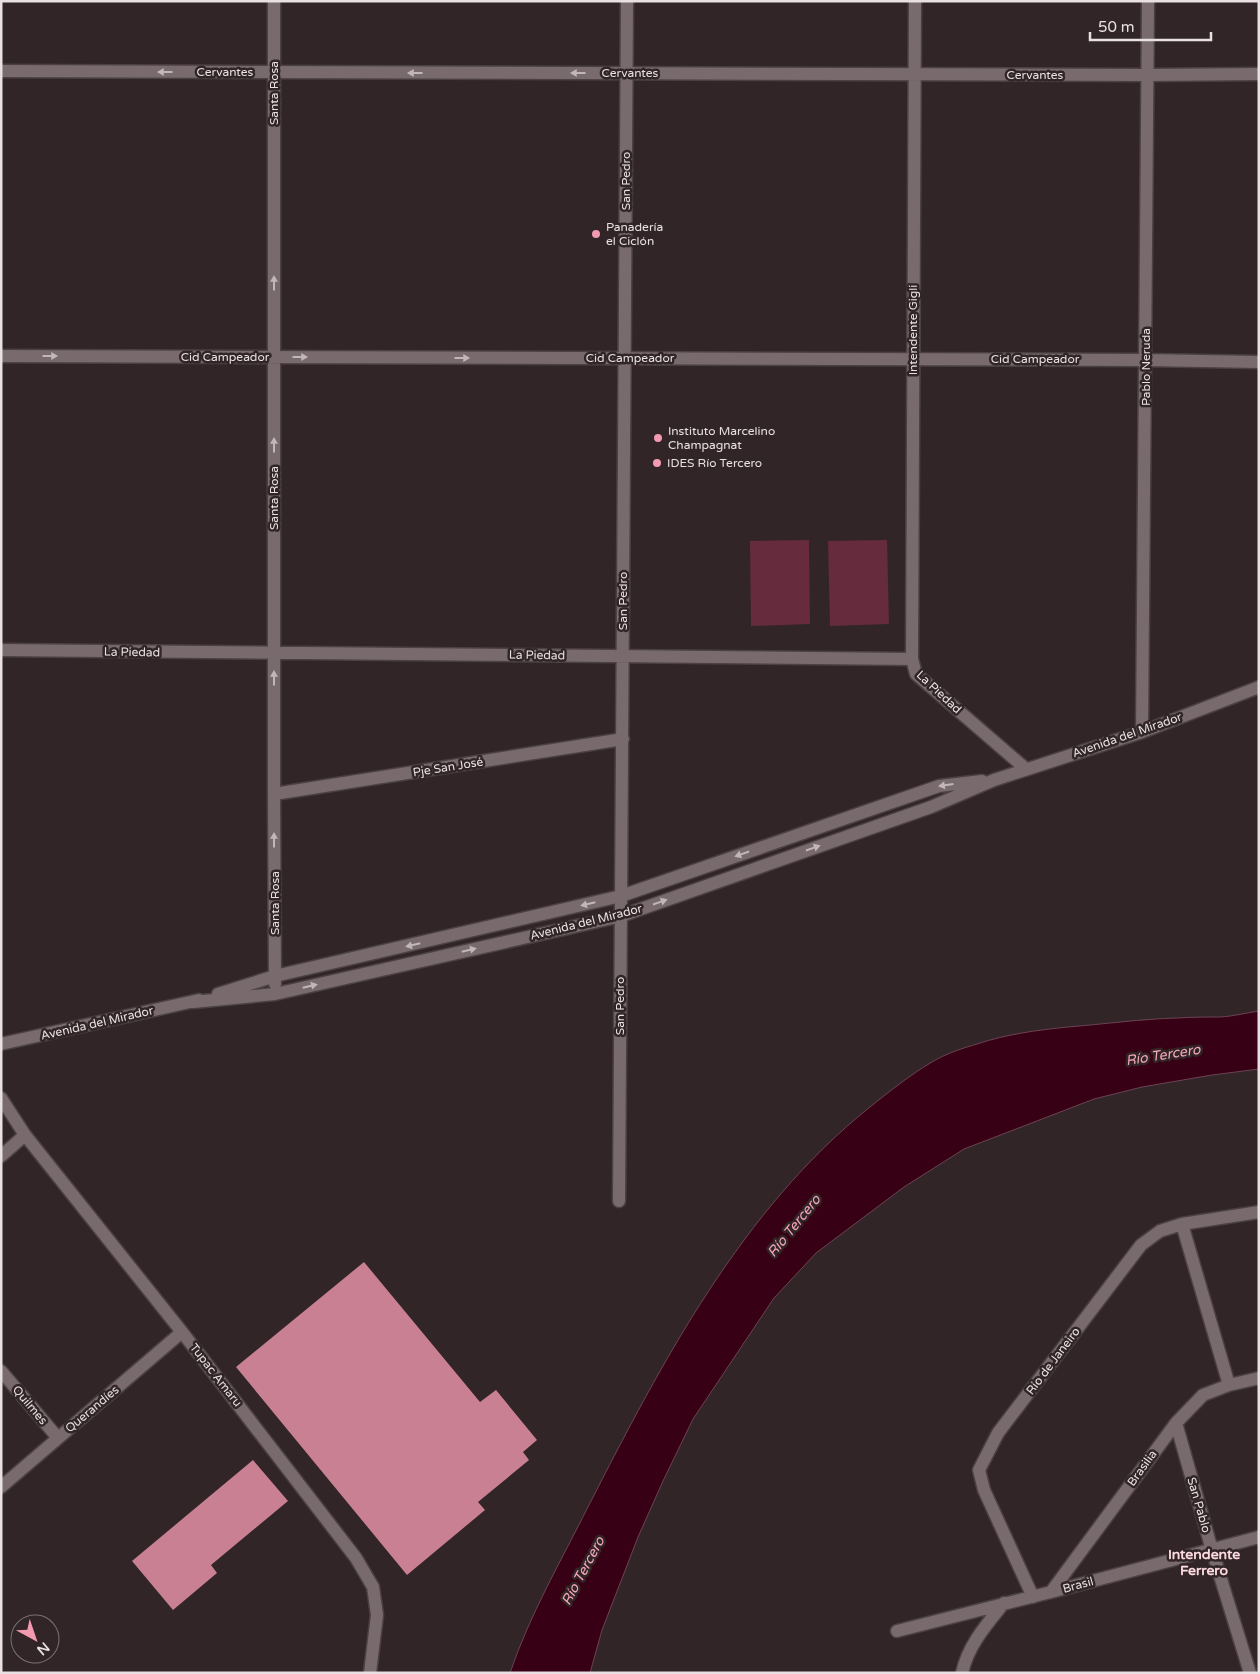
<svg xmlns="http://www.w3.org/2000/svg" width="1260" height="1674" font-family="'Varela Round',sans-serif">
	<rect width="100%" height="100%" fill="#312528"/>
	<path fill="#662b3c" d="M809 540 810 624 751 626 750 541Z
		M887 540 889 624 830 626 828 541Z"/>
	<path fill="#370014" stroke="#6c4352" d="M1259 1011V1069L1212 1075 1142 1087 1094 1099 964 1149 904 1187 816 1253 774 1298 693 1419 663 1481 638 1537 602 1630 590 1673H510C530 1614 561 1561 589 1505 662 1362 742 1209 870 1107 890 1091 910 1075 932 1062 945 1054 963 1048 977 1044 1007 1034 1038 1030 1068 1027 1105 1024 1141 1019 1177 1018 1192 1017 1206 1017 1221 1017 1234 1016 1246 1013 1259 1011Z"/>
	<path fill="#c98092" d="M364 1262 480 1402 496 1390 537 1440 523 1452 529 1460 478 1502 485 1510 407 1575 236 1367Z
		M253 1460 288 1501 211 1565 217 1573 173 1610 132 1561Z"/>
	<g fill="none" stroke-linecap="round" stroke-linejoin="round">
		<g stroke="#4b4042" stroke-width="15">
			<path id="minor" d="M274 1V794L275 984
				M1 71 1147 75 1259 74
				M1 356 1146 360 1259 362
				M1 650 912 659 916 674 1026 769
				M912 659 915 1
				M1142 732 1148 1
				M274 794 623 739
				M218 994 275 976 621 896 939 786 982 781
				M193 1002 275 994 621 916 931 807 994 780 1142 732 1259 687
				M1 1044 199 1000
				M1 1098 25 1135 182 1332 356 1558 373 1587 377 1615 370 1673
				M1 1156 25 1135
				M619 1201 627 1
				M1182 1224 1229 1385
				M1 1371 58 1438
				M1176 1423 1212 1550 1250 1673
				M1 1487 182 1332
				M1051 1592 1176 1423 1203 1395 1229 1385 1259 1378
				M1033 1597 984 1490 979 1470 998 1433 1141 1245 1160 1231 1182 1224 1259 1212
				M897 1631 1051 1592 1259 1537
				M962 1673C968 1645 987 1624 1004 1603"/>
		</g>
		<use href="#minor" stroke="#786a6d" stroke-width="12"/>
	</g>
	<defs><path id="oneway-solid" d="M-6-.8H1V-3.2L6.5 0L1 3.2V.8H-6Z" transform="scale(1.25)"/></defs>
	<g fill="#c1b7b9">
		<use href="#oneway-solid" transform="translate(165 72) rotate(-180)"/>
		<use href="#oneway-solid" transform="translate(415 73) rotate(-180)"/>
		<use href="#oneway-solid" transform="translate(578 73) rotate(-180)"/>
		<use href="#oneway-solid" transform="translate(274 283) rotate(-90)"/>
		<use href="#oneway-solid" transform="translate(50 356)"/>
		<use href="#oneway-solid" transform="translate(300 357)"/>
		<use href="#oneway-solid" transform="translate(462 358)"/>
		<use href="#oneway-solid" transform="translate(274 445) rotate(-90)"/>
		<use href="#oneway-solid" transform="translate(274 678) rotate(-90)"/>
		<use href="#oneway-solid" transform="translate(946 785) rotate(172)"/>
		<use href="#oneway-solid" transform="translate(274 840) rotate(-90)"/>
		<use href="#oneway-solid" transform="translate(813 848) rotate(-19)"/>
		<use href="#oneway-solid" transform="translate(742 854) rotate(161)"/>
		<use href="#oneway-solid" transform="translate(660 902) rotate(-19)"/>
		<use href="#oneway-solid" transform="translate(588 904) rotate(167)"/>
		<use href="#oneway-solid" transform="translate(413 945) rotate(167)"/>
		<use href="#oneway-solid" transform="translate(469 950) rotate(-13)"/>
		<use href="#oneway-solid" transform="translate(310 986) rotate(-13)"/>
	</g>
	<g fill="#f29ab0" stroke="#312528" stroke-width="2">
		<circle cx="596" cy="234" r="5"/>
		<circle cx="658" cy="438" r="5"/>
		<circle cx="657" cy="463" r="5"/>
	</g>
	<g text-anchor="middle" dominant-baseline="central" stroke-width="5" stroke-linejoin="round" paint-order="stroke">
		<g font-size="12" fill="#e8e0e2" stroke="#312528">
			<text x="225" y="72">Cervantes</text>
			<text x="630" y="73">Cervantes</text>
			<text x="1035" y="75">Cervantes</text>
			<text transform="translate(274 93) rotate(-90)">Santa Rosa</text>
			<text transform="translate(626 181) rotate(-90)">San Pedro</text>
			<text transform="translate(913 330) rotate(-90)">Intendente Gigli</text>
			<text x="225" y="357">Cid Campeador</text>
			<text x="630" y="358">Cid Campeador</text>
			<text x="1035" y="359">Cid Campeador</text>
			<text transform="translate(1146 367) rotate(-90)">Pablo Neruda</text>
			<text transform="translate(274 498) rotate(-90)">Santa Rosa</text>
			<text transform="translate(623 601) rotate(-90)">San Pedro</text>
			<text transform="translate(132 652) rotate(1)">La Piedad</text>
			<text transform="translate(537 655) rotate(1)">La Piedad</text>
			<text transform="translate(939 692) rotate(43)">La Piedad</text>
			<text transform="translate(1127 735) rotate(-19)">Avenida del Mirador</text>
			<text transform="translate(448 767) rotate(-9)">Pje San José</text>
			<text transform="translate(275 903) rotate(-90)">Santa Rosa</text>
			<text transform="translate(586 922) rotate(-14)">Avenida del Mirador</text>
			<text transform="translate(620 1006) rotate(-90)">San Pedro</text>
			<text transform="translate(97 1023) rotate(-13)">Avenida del Mirador</text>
			<text transform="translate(1053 1361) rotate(-53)">Río de Janeiro</text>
			<text transform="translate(216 1375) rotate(52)">Tupac Amaru</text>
			<text transform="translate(30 1405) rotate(50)">Quilmes</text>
			<text transform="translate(92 1409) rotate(-40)">Querandíes</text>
			<text transform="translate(1142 1468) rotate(-54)">Brasilia</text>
			<text transform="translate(1199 1505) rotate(74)">San Pablo</text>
			<text transform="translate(1078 1585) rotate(-15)">Brasil</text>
		</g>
		<g font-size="12" fill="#e8e0e2" stroke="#312528" text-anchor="start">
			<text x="606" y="227">Panadería<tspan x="606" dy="14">el Ciclón</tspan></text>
			<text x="668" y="431">Instituto Marcelino<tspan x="668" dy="14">Champagnat</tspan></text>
			<text x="667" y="463">IDES Río Tercero</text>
		</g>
		<g font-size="14" font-style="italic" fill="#f7a6ba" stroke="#312528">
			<text transform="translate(1163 1055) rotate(-9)">Río Tercero</text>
			<text transform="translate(794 1226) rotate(-51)">Río Tercero</text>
			<text transform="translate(583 1571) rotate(-62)">Río Tercero</text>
		</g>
		<g font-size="14" font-weight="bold" fill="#fddae1" stroke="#312528">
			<text x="1204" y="1554">Intendente<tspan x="1204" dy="16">Ferrero</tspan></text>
		</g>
	</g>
	<rect width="1260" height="1674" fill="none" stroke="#e8e0e2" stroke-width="5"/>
	<g transform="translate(35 1639) rotate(140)"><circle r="24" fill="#312528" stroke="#7a7072"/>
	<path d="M0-4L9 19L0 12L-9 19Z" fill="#f29ab0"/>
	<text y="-8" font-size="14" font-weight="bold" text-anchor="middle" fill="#e8e0e2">N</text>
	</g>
	<path d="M1090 32v8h121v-8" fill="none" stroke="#e8e0e2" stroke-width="2.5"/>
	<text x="1098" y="32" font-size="15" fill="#e8e0e2" stroke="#312528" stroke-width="4" paint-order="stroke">50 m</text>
</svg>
